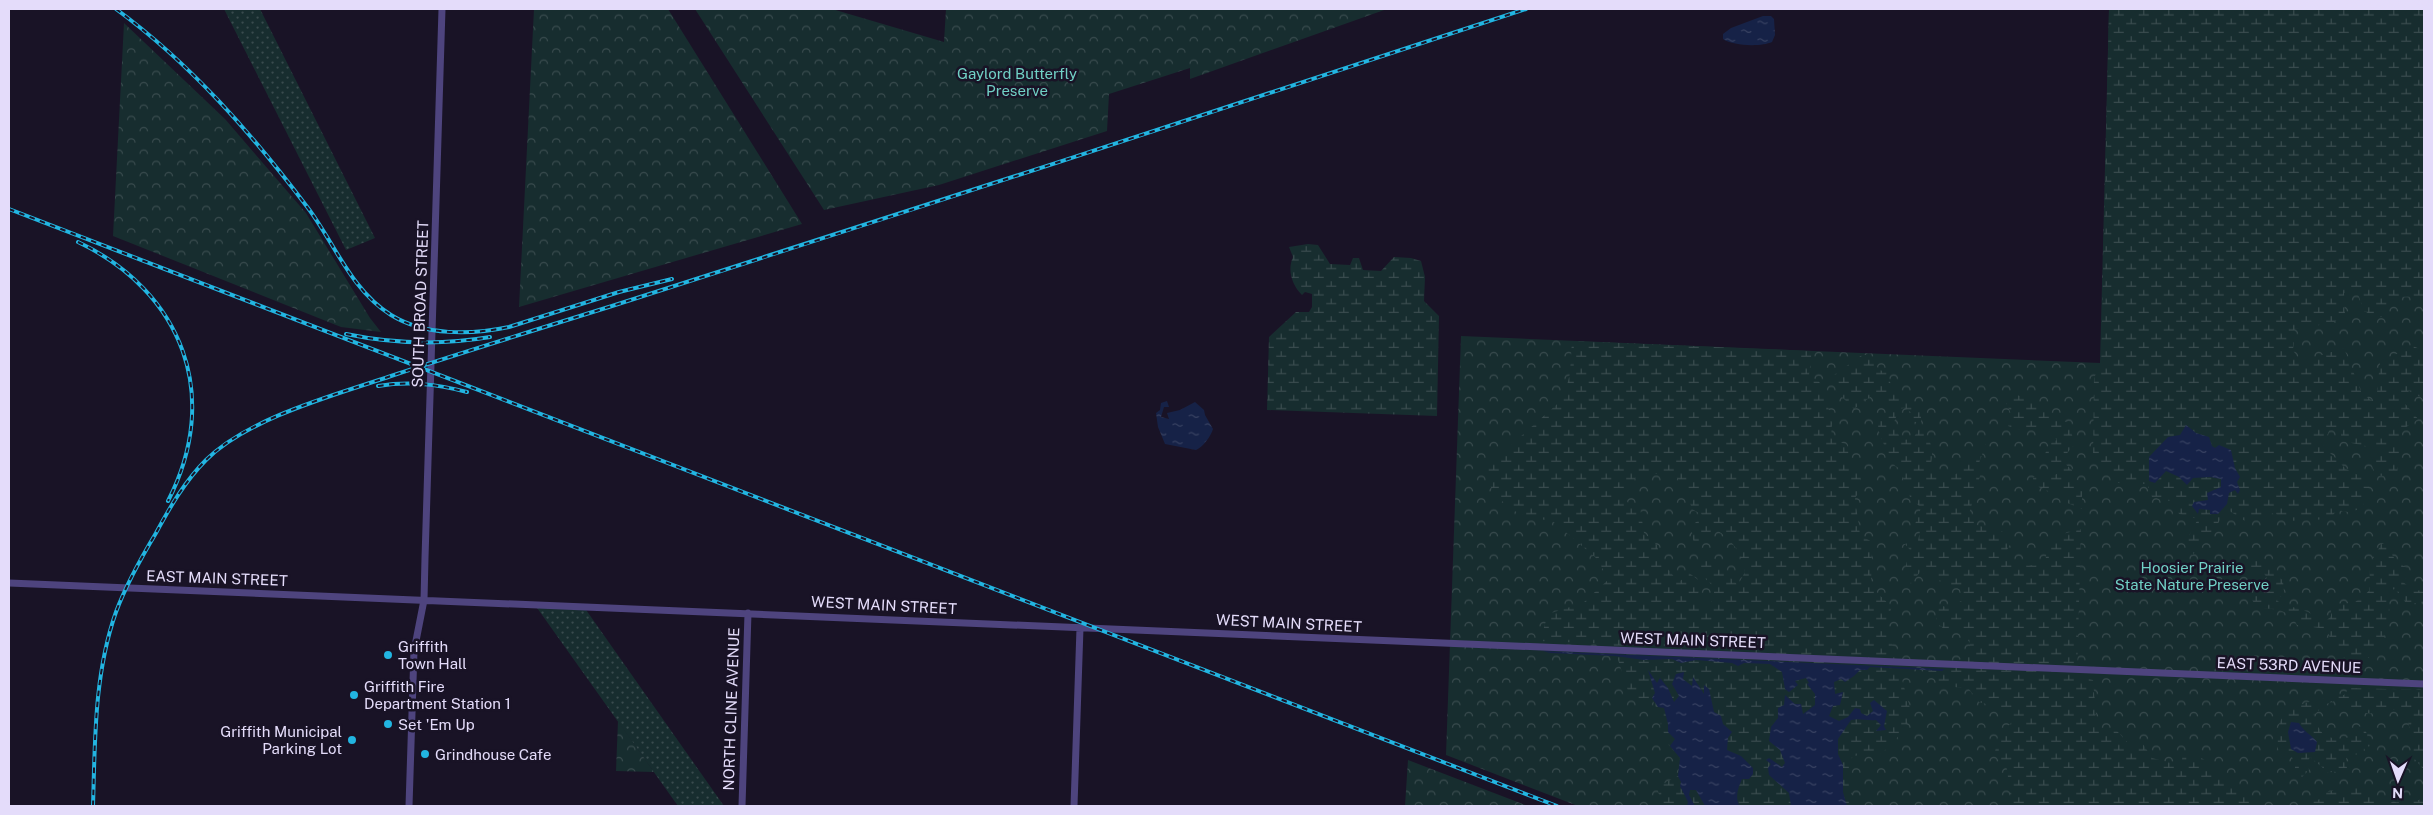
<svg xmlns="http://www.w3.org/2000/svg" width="2433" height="815" font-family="'Public Sans',sans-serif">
	<defs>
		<pattern id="grass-dots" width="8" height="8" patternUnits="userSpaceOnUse" patternTransform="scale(1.25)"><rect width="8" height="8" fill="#172d2f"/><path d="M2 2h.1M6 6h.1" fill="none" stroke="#394b4e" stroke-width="1.8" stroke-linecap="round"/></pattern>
		<pattern id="forest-crowns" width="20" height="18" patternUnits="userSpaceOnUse" patternTransform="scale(1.25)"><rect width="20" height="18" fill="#172d2f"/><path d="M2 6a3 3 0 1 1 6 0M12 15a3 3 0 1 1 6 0" fill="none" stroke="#394b4e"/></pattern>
		<pattern id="wetland-marsh" width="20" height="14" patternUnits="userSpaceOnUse" patternTransform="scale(1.25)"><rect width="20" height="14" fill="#172d2f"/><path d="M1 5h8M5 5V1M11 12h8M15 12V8" fill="none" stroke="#394b4e"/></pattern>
		<pattern id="water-ripples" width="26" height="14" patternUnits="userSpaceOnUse" patternTransform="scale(1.25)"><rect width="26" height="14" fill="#162247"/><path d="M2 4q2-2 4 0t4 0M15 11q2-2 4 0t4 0" fill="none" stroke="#384262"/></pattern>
	</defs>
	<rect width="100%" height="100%" fill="#191326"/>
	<path fill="url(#grass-dots)" d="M224 9H260L375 238 346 250Z
		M535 605 584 607 724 806H678Z"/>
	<path fill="url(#forest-crowns)" d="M534 9H668L802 224 519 307Z
		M695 9H832L944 42 946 9H1387L1190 79V68L1109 94 1107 131 939 185 824 210Z
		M2109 9H2424V806H1578L1446 755 1461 336 2100 363Z
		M124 23 225 119 306 213 370 318 381 332 341 327 113 236Z
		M618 721 654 772 616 771Z
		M1408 760 1528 806H1405Z"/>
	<path fill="url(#wetland-marsh)" fill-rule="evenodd" d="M2109 9H2424V296L2396 297 2390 303 2386 314 2377 319 2363 310 2358 293H2344L2345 316 2332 323 2295 329 2293 350 2300 362 2344 348 2362 394 2376 403 2380 362 2413 346 2424 351V399L2409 391 2402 400 2418 419 2402 430 2397 475 2374 476 2372 464 2375 448 2342 441 2340 428H2330L2323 446 2346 469 2366 479 2370 493 2361 509 2348 512 2337 510 2330 519 2288 521 2274 513 2245 521 2228 510 2221 518 2210 538 2192 555 2186 541 2198 519 2179 514 2174 502 2152 497 2147 484 2118 483 2093 460 2094 378 2101 363Z
		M1308 244 1318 245 1330 264 1350 265 1353 258H1359L1363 270 1381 271 1394 257 1411 258 1421 261 1425 277 1424 301 1439 316 1437 416 1267 410 1269 337 1296 312H1309L1312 307V294L1305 292 1302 295C1292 285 1287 270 1293 257L1289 247Z
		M1572 341 1812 351 1809 375 1823 385 1832 423 1831 438 1847 445 1851 468 1860 475 1862 488 1855 498 1860 535 1872 542 1871 587 1892 607 1886 621 1912 716C1905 727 1892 748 1879 754 1867 758 1860 750 1849 760L1853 806H1662L1657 787 1678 776 1680 758 1660 735 1661 717 1653 701 1630 697 1613 644 1540 641 1548 614 1583 603 1609 579 1596 558 1554 522 1519 514 1494 495 1484 469 1564 398 1570 373ZM1639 474H1674L1685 488 1692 509 1704 516 1691 526 1694 545 1701 549 1702 536 1710 539 1711 528C1731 535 1741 553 1745 572L1738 585 1722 569 1723 563 1710 557 1694 562V568L1714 587V598L1706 608 1697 599 1701 582 1688 572 1685 578 1678 582 1660 558 1657 545 1644 533 1640 507 1629 505 1623 493Z
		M1862 355H1870L1879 370 1887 372C1896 404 1897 391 1921 408V424L1913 421 1912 413 1904 408 1899 409 1893 425 1902 440 1913 439 1919 428C1935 445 1933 449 1930 472L1956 474C1964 461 1976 455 1986 444L1979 463 1980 476 1969 514 1976 525 2007 533 2012 541 2006 552C2017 566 2027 568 2045 563L2047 550 2055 536 2081 529 2077 676 2093 680 2096 714 2093 721 2102 731H2117L2128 743 2143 744 2152 758 2171 763 2182 760 2183 752 2191 751 2209 763 2220 777 2237 787 2260 806H2006L2011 801 2007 769 1995 752 1998 736 2011 723 2008 710 1979 702 1969 689 1941 685 1928 671 1970 656V643L1960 630H1945L1936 622V604L1949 608 1963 600 1960 589 1920 572 1911 584 1905 569 1910 550 1905 544 1898 545 1908 541 1917 546 1920 531 1914 527 1921 508 1910 497 1900 469 1891 463 1878 429 1879 417H1888L1893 406 1886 398 1873 395 1854 409 1837 392 1834 375Z
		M2017 395 2038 402 2054 416 2068 423 2075 444 2061 460 2072 470V478L2082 482V509L2065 502V493L2058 489 2048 491 2034 485 2033 478 2039 473 2051 477 2060 472 2054 463H2050L2044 456 2050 443 2057 440 2052 436 2048 425 2042 424C2029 432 2021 431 2008 426L2011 414 2005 400Z
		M2381 544H2386L2394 558 2410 571 2403 582 2414 591 2424 590V600L2420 603H2406L2395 589 2387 591C2394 618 2386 654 2357 664 2336 655 2334 651 2327 629L2297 625C2289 608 2274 609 2257 608L2251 598 2258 585 2267 578 2263 572 2254 574 2241 564 2249 558 2265 559 2283 581 2284 592 2277 601C2288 607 2300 608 2308 612 2315 616 2316 621 2325 622L2331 616V604L2354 603 2369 591 2370 568 2376 564 2370 550H2378Z
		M2349 688 2424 690V770L2412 756 2413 749 2418 743 2411 737C2412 730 2407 725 2407 714L2403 710H2390L2382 714 2350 712 2346 702 2339 699 2324 705 2312 717 2324 736 2337 739 2347 738 2356 727 2364 726 2371 746 2365 747V754L2348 755 2345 761 2351 782C2344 771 2336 770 2324 774L2321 781 2320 774 2323 768 2310 757 2307 763 2309 770 2302 777 2295 771V761L2290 755 2284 754 2278 749C2278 741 2277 733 2279 725 2283 703 2326 698 2344 695Z
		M2355 786 2381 804 2419 800 2424 795V806H2301L2320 799 2323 793Z"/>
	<path fill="url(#water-ripples)" d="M1763 16H1771L1774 19 1775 35 1772 42C1761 47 1733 46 1723 39V34L1731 28Z
		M1167 401 1169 407H1164L1161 417 1169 419 1167 413 1180 410 1195 402 1204 410 1205 415 1213 429C1211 436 1203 447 1196 450L1165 444 1158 427 1156 413 1160 410 1161 403Z
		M2186 425 2196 433 2209 437 2212 446 2215 448 2219 445 2231 450 2235 468 2240 477 2237 482 2240 490 2238 494 2235 490 2229 493 2227 504 2218 514H2210V510L2199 509 2198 514 2192 506 2194 502 2208 500 2207 493 2221 487V479L2210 477 2193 478 2187 485 2179 477 2166 471 2155 483 2149 481V457L2168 437 2180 435Z
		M1543 651 1945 669 1942 671 1870 667 1867 670H1860L1854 676 1845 682 1841 679 1834 682 1835 694 1843 692 1840 705 1833 706 1829 716 1839 721 1848 717 1855 708 1860 709 1861 713 1867 716 1873 711 1870 703 1874 700 1887 711 1884 726 1886 730 1876 731 1881 725 1876 720C1867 721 1860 718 1851 720L1838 739V754L1843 765V792L1847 806H1791L1789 793 1769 775 1768 768 1771 764 1766 760 1769 758 1782 767 1785 763 1780 750 1769 741 1771 727 1778 718V708L1784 705 1785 695 1795 704H1801L1803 714 1815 705V694L1807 684 1809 683 1806 678 1795 681 1798 685 1789 692 1785 689 1782 672 1770 664 1744 663 1738 666 1732 663 1696 660 1681 663 1672 659 1644 660 1615 656 1550 653Z
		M1648 670 1657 683 1660 678 1668 688 1674 702 1679 696 1672 684 1676 674 1684 672 1683 679 1692 686 1693 677 1704 694V685L1709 689 1714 712 1721 716 1723 724 1732 732 1728 738 1727 750 1741 756 1753 768V774L1749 779H1742C1738 788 1735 796 1739 805L1743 806H1705L1696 790H1690L1689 795 1695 806H1687L1688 802 1680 786 1681 782 1678 776 1680 758 1670 746 1675 739 1668 732V724L1664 708 1658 707 1652 698 1655 693Z
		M2291 722 2299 723C2303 731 2312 735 2317 742L2315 752 2298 753 2291 749 2288 732Z"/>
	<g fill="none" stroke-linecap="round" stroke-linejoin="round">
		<path stroke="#4e447e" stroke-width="7" d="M9 583 2424 684
			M409 806 414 651 424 600 425 558 442 9
			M742 806 748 613
			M1074 806 1080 628"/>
		<g stroke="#22b5e1" stroke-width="4">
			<path id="rail" d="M116 9C191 64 252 134 308 208 335 244 351 290 391 315 425 336 471 335 509 327L619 292 672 279
				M9 209 1557 806
				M78 242C183 292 222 396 168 501
				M346 334C394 344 443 345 490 337
				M378 386C409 381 436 384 467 392
				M93 806C95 742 94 674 116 612 126 585 141 558 156 533 170 507 185 481 206 460 248 418 335 395 391 376 464 352 538 329 612 306 917 209 1222 109 1526 9"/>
		</g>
		<use href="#rail" stroke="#191326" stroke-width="2" stroke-dasharray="5.5" stroke-linecap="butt"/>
	</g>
	<g fill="#22b5e1" stroke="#191326" stroke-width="2">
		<circle cx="388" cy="655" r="5"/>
		<circle cx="354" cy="695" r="5"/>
		<circle cx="388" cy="724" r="5"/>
		<circle cx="352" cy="740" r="5"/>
		<circle cx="425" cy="754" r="5"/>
	</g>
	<g text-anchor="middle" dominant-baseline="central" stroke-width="5" stroke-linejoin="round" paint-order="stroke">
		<g font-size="15" fill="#71d1c6" stroke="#191326">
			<text x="1017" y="73">Gaylord Butterfly<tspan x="1017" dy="17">Preserve</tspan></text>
			<text x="2192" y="567">Hoosier Prairie<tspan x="2192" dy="17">State Nature Preserve</tspan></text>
		</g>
		<g font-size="15" fill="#e4dcfa" stroke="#191326">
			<text transform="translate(420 304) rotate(-88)">SOUTH BROAD STREET</text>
			<text transform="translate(217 578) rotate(2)">EAST MAIN STREET</text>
			<text transform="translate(884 605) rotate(3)">WEST MAIN STREET</text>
			<text transform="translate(1289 623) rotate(3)">WEST MAIN STREET</text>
			<text transform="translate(1693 640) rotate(2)">WEST MAIN STREET</text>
			<text transform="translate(2289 665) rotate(2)">EAST 53RD AVENUE</text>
			<text transform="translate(731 709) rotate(-88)">NORTH CLINE AVENUE</text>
		</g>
		<g font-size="15" fill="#e4dcfa" stroke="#191326" text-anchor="start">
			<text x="398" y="646">Griffith<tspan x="398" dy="17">Town Hall</tspan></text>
			<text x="364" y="686">Griffith Fire<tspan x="364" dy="17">Department Station 1</tspan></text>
			<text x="398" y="724">Set 'Em Up</text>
			<text x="342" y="731" text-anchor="end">Griffith Municipal<tspan x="342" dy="17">Parking Lot</tspan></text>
			<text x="435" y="754">Grindhouse Cafe</text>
		</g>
	</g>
	<rect width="2433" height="815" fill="none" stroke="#e4dcfa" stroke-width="20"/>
	<g transform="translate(2398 780) rotate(182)" stroke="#191326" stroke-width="4" paint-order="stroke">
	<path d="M0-4L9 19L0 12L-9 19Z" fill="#e4dcfa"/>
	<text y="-8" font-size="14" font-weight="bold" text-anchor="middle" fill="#e4dcfa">N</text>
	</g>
</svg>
